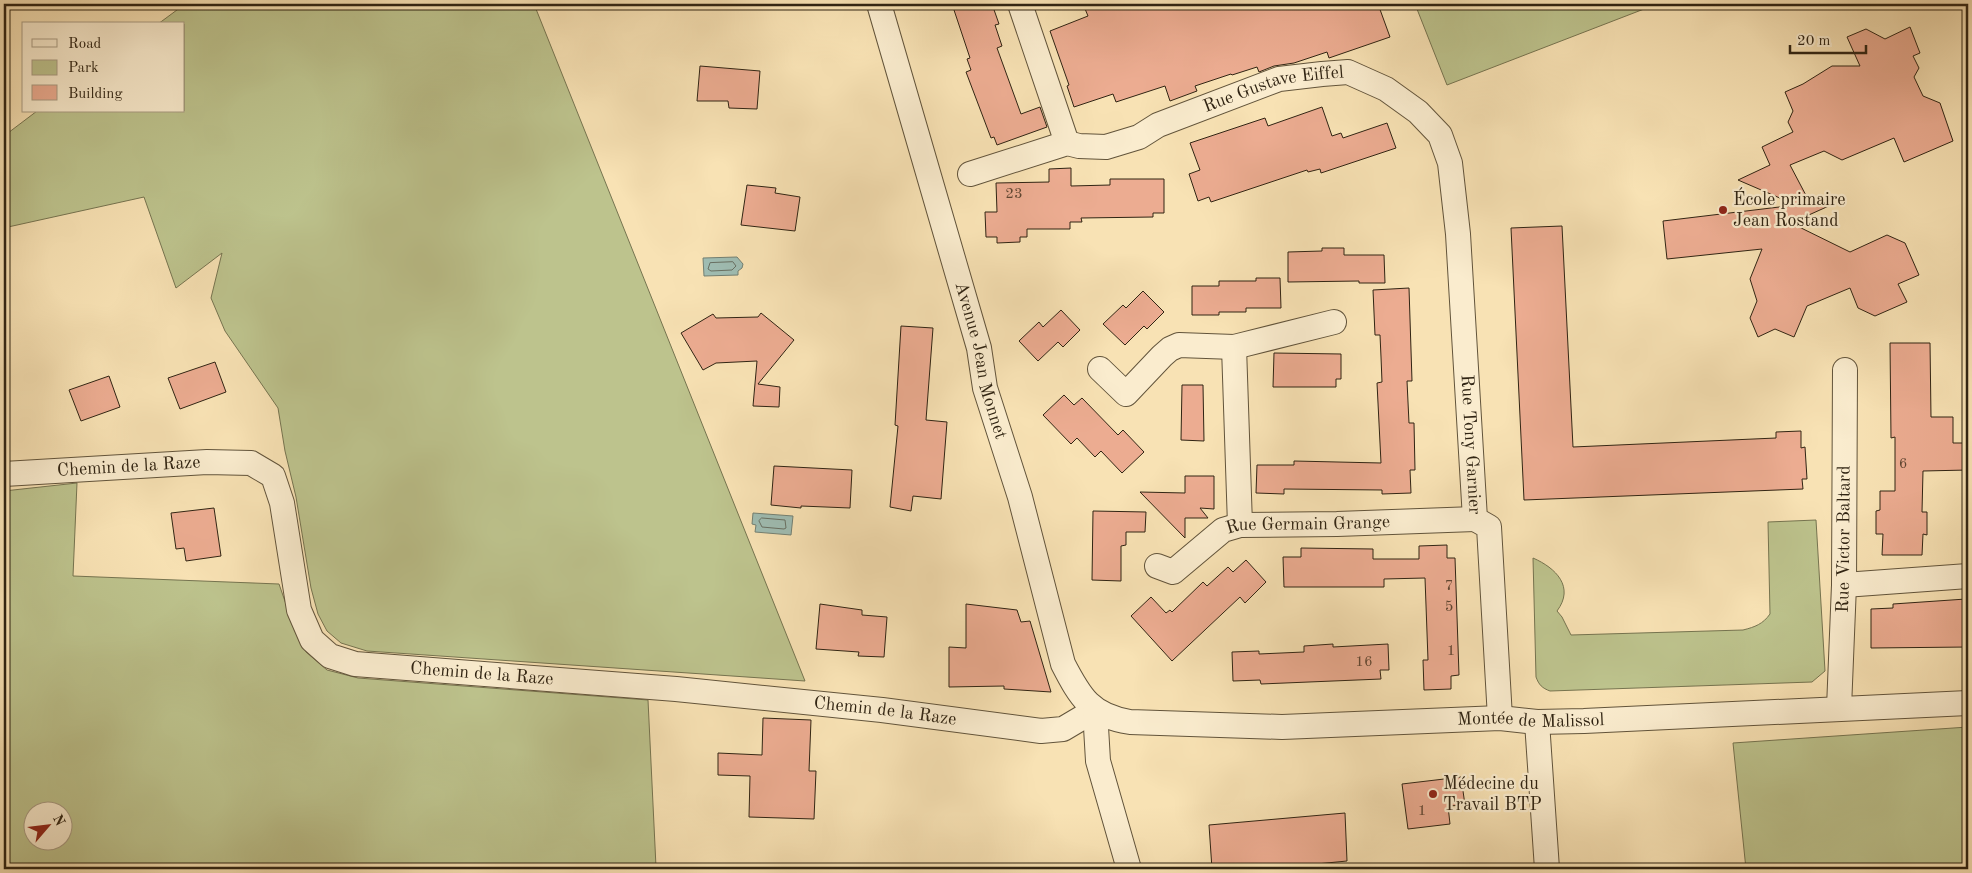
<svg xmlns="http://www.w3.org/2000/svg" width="1972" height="873" font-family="'Old Standard TT',serif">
	<rect width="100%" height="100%" fill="#f8e2b4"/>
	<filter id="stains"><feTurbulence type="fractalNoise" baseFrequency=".004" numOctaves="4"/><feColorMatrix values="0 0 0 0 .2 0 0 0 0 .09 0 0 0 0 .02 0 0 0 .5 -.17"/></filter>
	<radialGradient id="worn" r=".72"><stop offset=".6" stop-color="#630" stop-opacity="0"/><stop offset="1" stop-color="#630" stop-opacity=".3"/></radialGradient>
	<path fill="#bdc38d" stroke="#767450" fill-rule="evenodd" d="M185 4H534L805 681 367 651 341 643 327 631 318 614 311 588 296 497 285 451 278 408 225 331 211 298 222 253 176 288 144 197 8 227 4 194V136L37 111H184V24H158Z
		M1415 4H1657L1447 85Z
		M77 483 73 576 279 584 295 630 306 652 327 670 358 678 648 700 656 867 677 869H4V491ZM32 810H62V840H32Z
		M1816 520 1825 671 1812 682 1550 691C1542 688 1539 685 1536 677L1533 558C1556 568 1575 587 1557 611L1562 617 1571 635 1743 630C1755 627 1763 624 1770 614L1768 522Z
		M1968 727V869H1746L1733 743Z"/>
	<path fill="#9fbdb3" stroke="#738073" d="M737 257 743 264 742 268 738 271V275L704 276 703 258Z
		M753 513 793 516 791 535 755 532 756 525 752 524Z"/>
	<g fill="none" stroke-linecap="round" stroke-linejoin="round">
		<path stroke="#687063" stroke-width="1" d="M733 262 736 266 732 270 711 271 708 269 710 263Z
			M762 518 785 520 786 528 784 529 762 527 759 521Z"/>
	</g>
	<path fill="#ecac91" stroke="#302413" d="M952 4H992L999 24 995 25 1002 46 997 48 1021 114 1040 107 1047 127 997 145 994 137 991 138 966 72 971 70 967 59 970 58Z
		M1083 4H1378L1390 37 1329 58 1327 52 1294 63 1274 66 1259 72 1257 67 1232 75 1231 74 1195 86 1197 91 1170 101 1165 86 1116 102 1113 94 1074 107 1067 86 1069 85 1050 31 1088 16Z
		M1910 27 1920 53 1913 56 1919 68 1914 77 1923 96 1940 103 1953 141 1904 162 1894 138 1842 160 1824 151 1790 165 1810 203 1830 201 1831 205 1791 223 1850 252 1887 235 1905 243 1919 275 1898 284 1907 302 1875 316 1858 308 1850 288 1807 306 1794 337 1775 329 1758 337 1750 318 1757 301 1750 279 1762 249 1667 259 1663 221 1796 205 1738 180 1770 165 1762 147 1793 132 1788 122 1793 111 1785 92 1803 84 1832 66H1860L1847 37 1866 29 1885 39Z
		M700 66 760 71 757 109 729 108 728 101H697Z
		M1322 107 1332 136 1341 133 1343 138 1387 123 1396 148 1321 173 1320 169 1308 172 1307 170 1211 202 1209 197 1198 201 1189 174 1200 170 1190 143 1265 118 1268 126Z
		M1071 168V186L1110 185V179H1164V213H1153V217L1081 218 1082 222H1070V229H1027V237H1020V242L997 243V237H986L985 212H997L996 183 1049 182V169Z
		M747 185 776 188 775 193 800 197 795 231 741 225Z
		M1562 226 1573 447 1776 438V432L1801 431V448L1805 447 1807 479H1802L1803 489 1524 500 1511 228Z
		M1322 248H1344V255H1384L1385 283H1359V281L1288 282V252L1322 251Z
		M1256 278H1280L1281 308H1246V312H1219V315H1192V286H1219V281H1256Z
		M1409 288 1412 381H1407L1409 423H1414L1415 470H1410L1411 493 1382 494V490L1284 489V494L1256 493 1257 465H1294V461L1381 463 1377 383 1382 382 1381 357 1380 335H1375L1373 290Z
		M1143 291 1164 312 1147 329 1144 326 1125 345 1103 324 1123 305 1126 308Z
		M1061 310 1080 330 1063 347 1058 342 1038 361 1019 341 1039 322 1043 327Z
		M761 313 794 340 758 384 780 387 779 407 753 406 757 361 716 363 703 370 681 333 713 314 716 318 758 317Z
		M901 326 933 328 926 420 947 422 941 499 913 496 911 511 890 507 898 426 895 425Z
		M1890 343H1930L1931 417H1953V443H1968V470L1923 471 1922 512H1927V535L1923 534 1922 555H1882L1883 534H1876V511L1880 510V491H1895V437L1891 438Z
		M1274 353 1341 354V379H1336V387H1273Z
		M215 362 226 392 180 409 168 378Z
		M109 376 120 407 81 421 69 390Z
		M1182 385H1203L1204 441 1181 440Z
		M1064 395 1074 405 1082 398 1118 435 1123 430 1144 452 1122 473 1101 451 1095 457 1077 438 1071 444 1043 415Z
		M774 466 852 470 850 508 801 506V508L771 505Z
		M1185 476H1214V509L1200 508 1208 518H1185V538L1140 492 1185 493Z
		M214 508 221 556 186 561 184 548 176 549 171 513Z
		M1093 511 1146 512 1145 532H1126V545L1121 546V581L1092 580Z
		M1447 545V558H1455L1459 675 1451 676V689L1424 690 1423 660H1428L1425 578 1384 579V587H1284L1283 557H1301V548L1373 549V559H1419V546Z
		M1246 560 1266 582 1245 603 1240 597 1172 661 1131 616 1151 597 1166 613 1170 610 1172 612 1203 582 1207 586 1228 567 1233 572Z
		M1966 599V604H1968V647L1871 648V609L1893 608V604Z
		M820 604 862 610V615L887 617 884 657 858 656 859 652 816 649Z
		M966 604 1017 610 1021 622 1030 621 1051 692 1004 689V686L949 687V647L966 648Z
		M1333 644V647L1388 644 1389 670H1380L1381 679 1261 684 1260 680 1233 681 1232 652 1259 651V654L1304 652V646Z
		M763 718 811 720 809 771H816L814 819 749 817 750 776 718 775V753L762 755Z
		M1461 777 1465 805 1448 806 1450 824 1408 829 1402 784Z
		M1345 813 1347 861 1266 869H1212L1209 825Z"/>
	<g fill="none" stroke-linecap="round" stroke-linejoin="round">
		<g stroke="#62543b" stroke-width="26">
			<g id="minor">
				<path id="s1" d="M879 4 979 348 985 388 1020 497 1063 664C1080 697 1091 716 1130 722L1282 727 1500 718 1537 722 1584 721 1968 703"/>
				<path d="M1020 4 1067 143"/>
				<path id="s2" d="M970 174 1067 143 1079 146 1106 147 1139 137 1158 125 1279 79 1322 74 1348 72 1386 89 1418 112 1440 135 1450 163 1458 234 1475 519 1489 527 1500 718"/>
				<path d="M1234 347 1240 525"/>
				<path d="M1100 369 1126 394 1162 356 1170 349 1179 345 1234 347 1334 322"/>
				<path id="s3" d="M4 474 207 462 251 463 273 476 282 503 299 610 312 640 330 656 355 664 676 689 882 710 1041 731 1063 729 1095 710"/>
				<path id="s4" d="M1157 566 1173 572 1223 530 1240 525 1337 524 1475 519"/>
				<path d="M1844 585 1968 576"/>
				<path id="s5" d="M1839 708 1844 585 1845 370"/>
				<path d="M1095 710 1098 761 1129 869"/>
				<path d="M1537 722 1547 869"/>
			</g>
		</g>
		<use href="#minor" stroke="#faecce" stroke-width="24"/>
	</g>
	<g fill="#8f2418" stroke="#faecce" stroke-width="2">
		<circle cx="1723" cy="210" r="5"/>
		<circle cx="1433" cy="794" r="5"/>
	</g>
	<g text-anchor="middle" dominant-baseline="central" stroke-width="4.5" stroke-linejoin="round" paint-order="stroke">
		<g font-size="15" fill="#5f4632">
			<text x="1014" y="194">23</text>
			<text x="1903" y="464">6</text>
			<text x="1449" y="586">7</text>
			<text x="1449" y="607">5</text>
			<text x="1451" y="651">1</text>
			<text x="1364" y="662">16</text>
			<text x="1422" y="811">1</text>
		</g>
		<g font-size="18" fill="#302413" stroke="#faecce">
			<text stroke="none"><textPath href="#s2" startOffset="320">Rue Gustave Eiffel</textPath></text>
			<text stroke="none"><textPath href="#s1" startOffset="371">Avenue Jean Monnet</textPath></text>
			<text stroke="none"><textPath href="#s2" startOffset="822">Rue Tony Garnier</textPath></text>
			<text stroke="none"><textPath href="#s3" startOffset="125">Chemin de la Raze</textPath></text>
			<text stroke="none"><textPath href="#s4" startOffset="168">Rue Germain Grange</textPath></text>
			<text stroke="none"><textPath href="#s5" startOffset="169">Rue Victor Baltard</textPath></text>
			<text stroke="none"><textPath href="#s3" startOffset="620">Chemin de la Raze</textPath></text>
			<text stroke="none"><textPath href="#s3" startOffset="1025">Chemin de la Raze</textPath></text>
			<text stroke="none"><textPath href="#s1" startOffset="1180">Montée de Malissol</textPath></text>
		</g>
		<g font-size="18" fill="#302413" stroke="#faecce" text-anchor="start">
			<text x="1733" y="200">École primaire<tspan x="1733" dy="21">Jean Rostand</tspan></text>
			<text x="1443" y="784">Médecine du<tspan x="1443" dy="21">Travail BTP</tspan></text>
		</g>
	</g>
	<rect width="1972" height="873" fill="none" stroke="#f8e2b4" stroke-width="20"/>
	<rect x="5" y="5" width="1962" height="863" fill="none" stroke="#302413" stroke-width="2.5"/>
	<rect x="10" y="10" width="1952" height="853" fill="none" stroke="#302413"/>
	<rect x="22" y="22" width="162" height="90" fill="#faecce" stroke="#a99c83"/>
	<rect x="32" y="39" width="25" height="8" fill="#faecce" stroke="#a99c83"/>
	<text x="68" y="48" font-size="15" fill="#302413">Road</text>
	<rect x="32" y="60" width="25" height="15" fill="#bdc38d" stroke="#a99c83"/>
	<text x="68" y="72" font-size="15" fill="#302413">Park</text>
	<rect x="32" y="85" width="25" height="15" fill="#ecac91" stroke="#a99c83"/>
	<text x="68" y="98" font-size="15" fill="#302413">Building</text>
	<g transform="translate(48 826) rotate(62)"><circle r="24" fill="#faecce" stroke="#a99c83"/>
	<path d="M0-4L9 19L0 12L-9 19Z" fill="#8f2418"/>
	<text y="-8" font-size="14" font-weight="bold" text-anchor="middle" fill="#302413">N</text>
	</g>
	<path d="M1790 45v8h76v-8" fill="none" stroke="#302413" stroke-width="2.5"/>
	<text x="1797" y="45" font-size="15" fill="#302413" stroke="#faecce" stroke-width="4" paint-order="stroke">20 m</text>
	<rect width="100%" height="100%" filter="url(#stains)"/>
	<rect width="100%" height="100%" fill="url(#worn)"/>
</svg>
